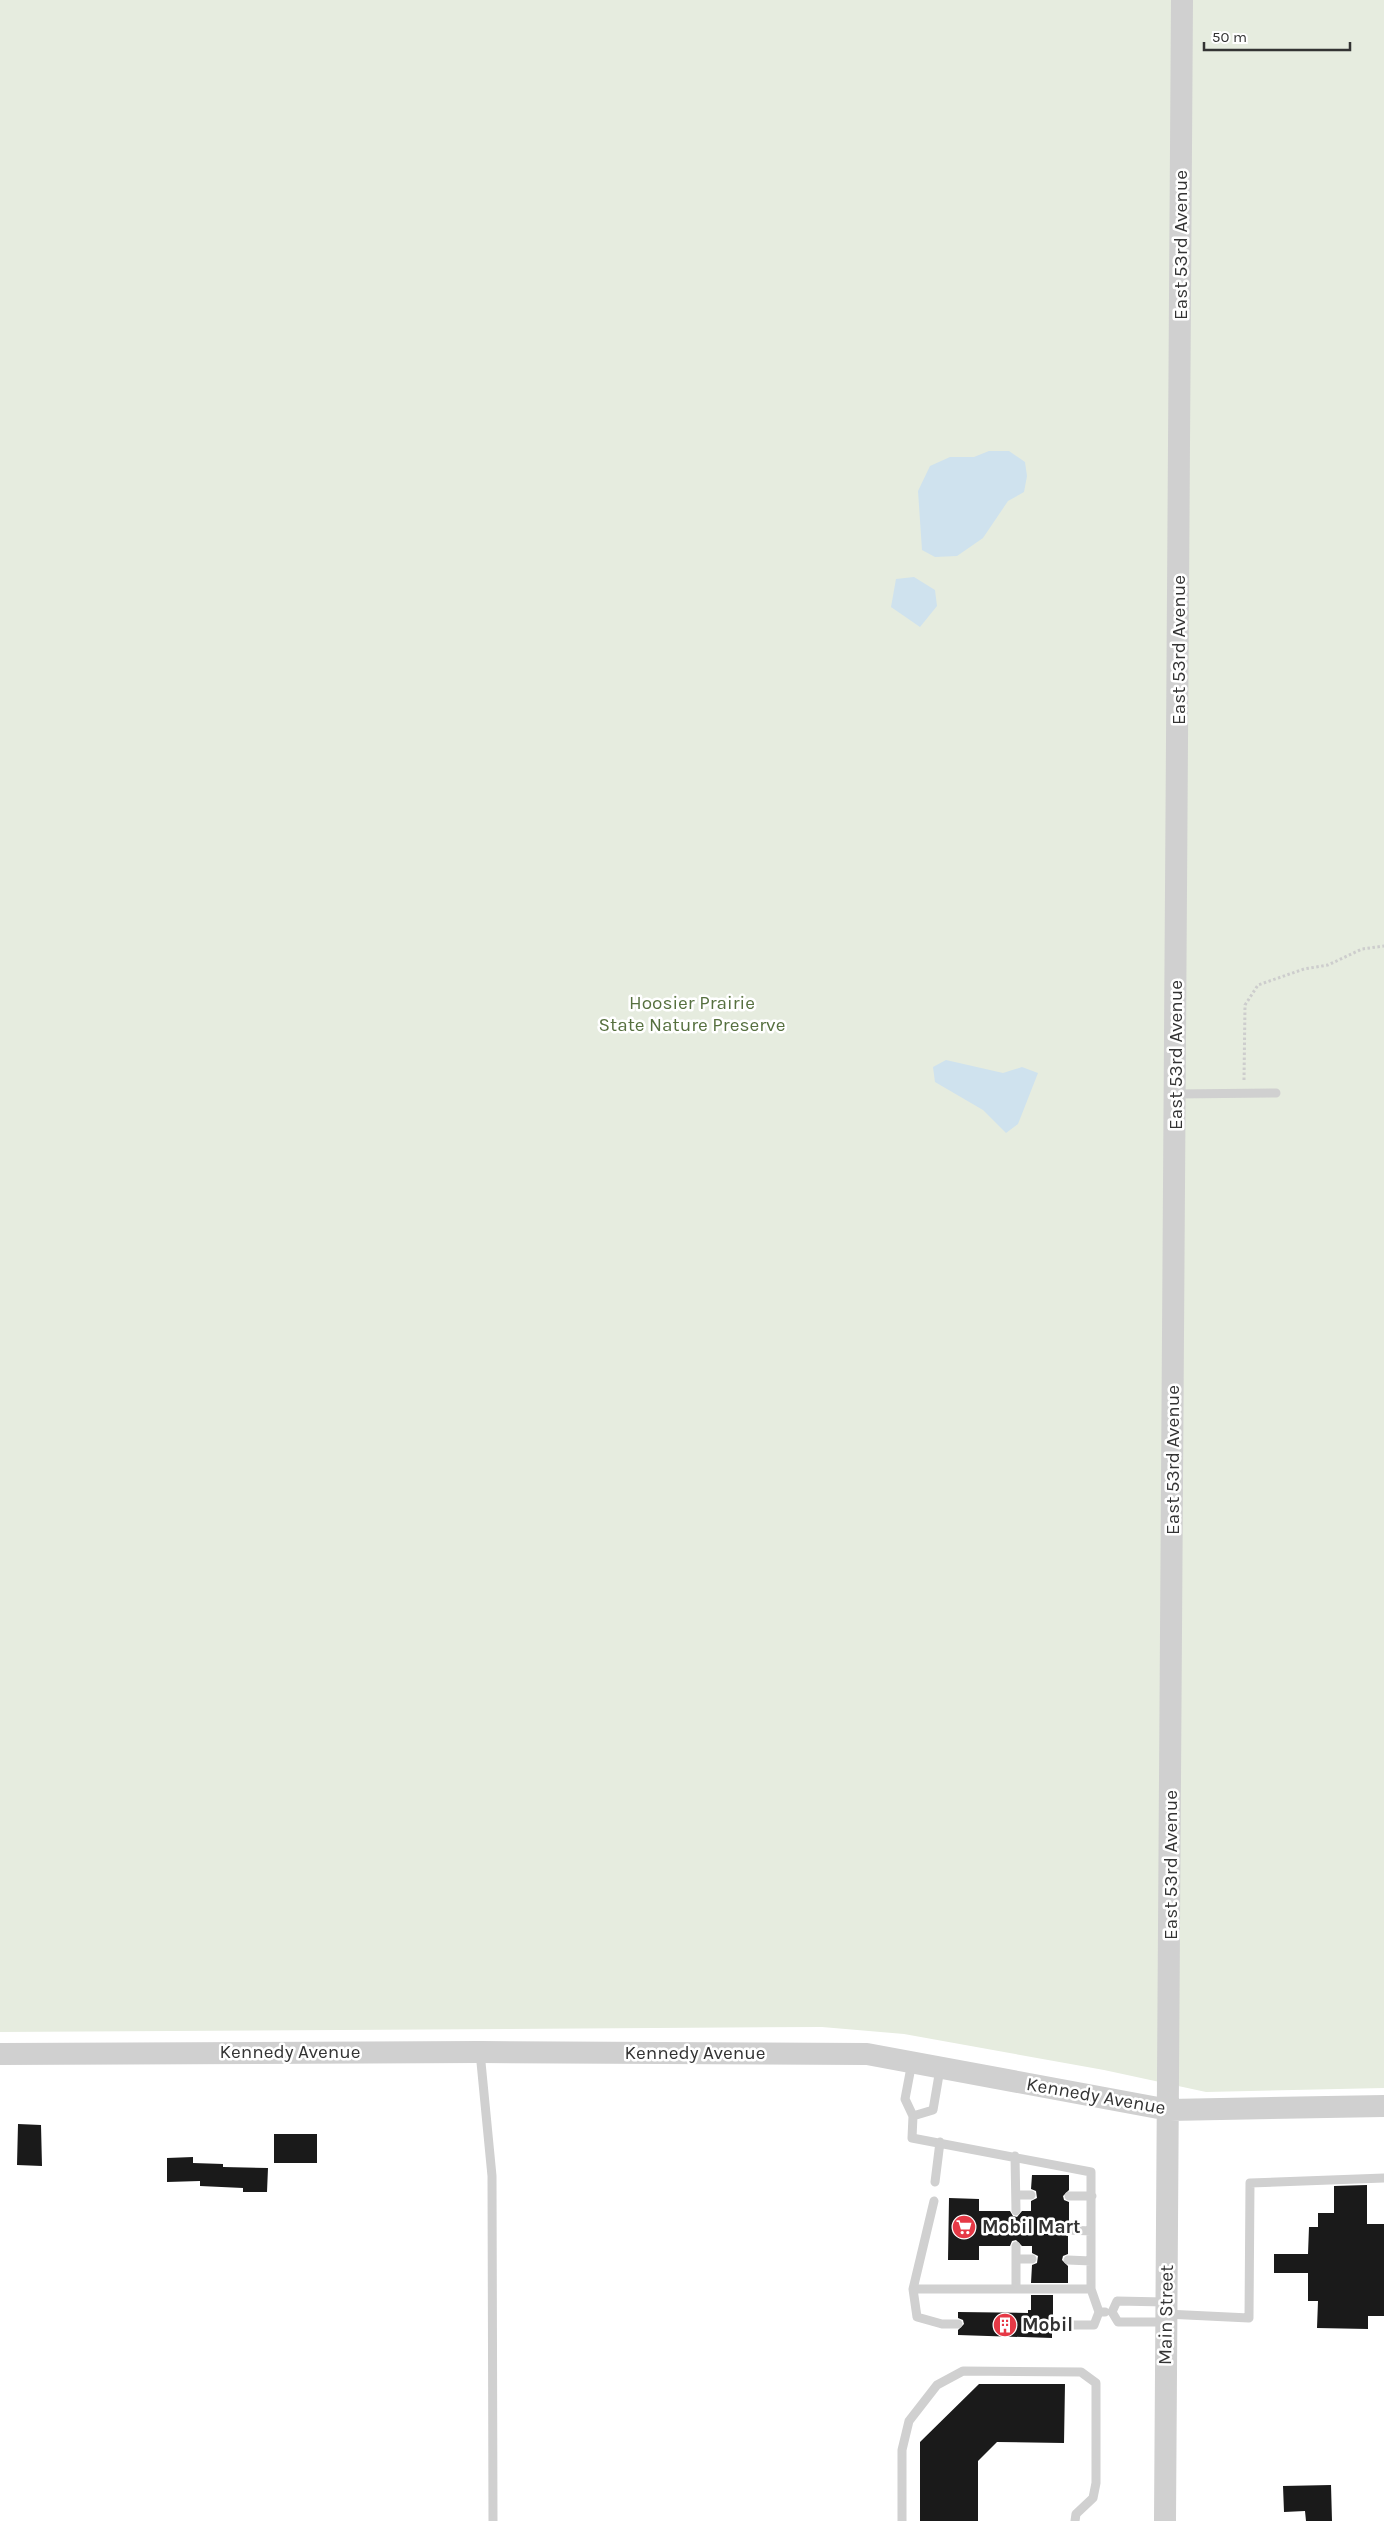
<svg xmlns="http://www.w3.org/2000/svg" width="1384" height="2521" font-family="Karla,sans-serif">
	<rect width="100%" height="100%" fill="#fff"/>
	<path fill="#e6ecdf" d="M0 0H1384V2088L1206 2092 1104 2070 904 2034 822 2027 0 2032Z"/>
	<path fill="#cfe2ee" d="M989 451H1009L1025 462 1027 476 1024 492 1008 501 983 538 957 556 935 557 922 550 918 491 930 466 950 457H974Z
		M914 577 935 590 937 606 920 627 891 607 896 579Z
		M946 1060 1003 1073 1022 1067 1038 1073 1018 1124 1006 1133 983 1110 935 1082 933 1067Z"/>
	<path fill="#1a1a1a" d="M18 2124 41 2125 42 2166 17 2165Z
		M274 2134H317V2163H274Z
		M193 2157V2163L223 2164V2167L268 2168 267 2192H243V2188L200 2186V2181L167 2182V2158Z
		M1032 2175H1069V2190L1063 2196 1064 2200 1069 2202V2224L1063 2226 1062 2230 1064 2235 1068 2236V2254L1063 2256 1062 2260 1068 2266V2283H1031L1032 2265 1037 2263 1038 2256 1032 2253V2246H1022L1016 2240 1012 2241 1010 2246H979V2260H948L949 2198 979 2199V2211H1010L1013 2216 1017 2217 1022 2211H1031V2201L1037 2198 1036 2191 1031 2189Z
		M1367 2185V2224H1384V2316H1368V2329L1317 2328 1318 2301H1308V2273H1274V2254H1308L1309 2227H1318V2213H1334V2186Z
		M1031 2295H1053V2319L1048 2320 1046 2325 1047 2329 1052 2331V2338L958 2335V2330L964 2324 963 2320 958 2318V2312L1028 2313V2310H1031Z
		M979 2384H1065L1064 2443 997 2442 978 2461V2521H920V2442Z
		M1331 2485 1332 2521H1306L1305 2511 1284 2512 1283 2486Z"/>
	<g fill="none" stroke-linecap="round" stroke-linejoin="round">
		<path stroke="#cdcdcd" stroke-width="3" stroke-dasharray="2.5 2.5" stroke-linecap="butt" d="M1244 1080 1245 1005 1258 985 1304 969 1328 965 1362 949 1384 946"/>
		<path stroke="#d0d0d0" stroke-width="9" d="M1176 1094 1276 1093
			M480 2052 492 2176 493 2521
			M912 2062 905 2099 913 2116 912 2138 1091 2172V2289H913
			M913 2116 933 2110 940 2069
			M1015 2156 1016 2211
			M935 2182 940 2142
			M1016 2195H1031
			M1069 2196H1092
			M934 2201 913 2289 917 2317 942 2324H958
			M1068 2230 1091 2231
			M1016 2259H1032
			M1068 2260 1091 2261
			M1016 2289V2246
			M1091 2289 1099 2312H1105
			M1112 2312 1117 2301 1165 2302
			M1112 2312 1118 2322H1166
			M1166 2314 1249 2318 1250 2183 1384 2178
			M1052 2325H1094L1099 2312
			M902 2521V2450L909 2421 937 2385 963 2371 1081 2372 1096 2383V2483L1093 2498 1076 2514 1075 2521"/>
		<path stroke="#d0d0d0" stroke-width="22" d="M0 2054 480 2052 867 2054 1169 2110 1384 2106
			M1165 2521 1182 0"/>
	</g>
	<defs>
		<g id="supermarket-disc" transform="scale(1.25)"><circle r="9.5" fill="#e63946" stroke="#fff"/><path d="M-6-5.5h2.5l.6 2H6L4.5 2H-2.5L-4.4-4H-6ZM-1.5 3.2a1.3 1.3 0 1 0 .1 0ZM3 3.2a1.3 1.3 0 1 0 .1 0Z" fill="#fff"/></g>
		<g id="building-disc" transform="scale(1.25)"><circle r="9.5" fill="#e63946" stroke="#fff"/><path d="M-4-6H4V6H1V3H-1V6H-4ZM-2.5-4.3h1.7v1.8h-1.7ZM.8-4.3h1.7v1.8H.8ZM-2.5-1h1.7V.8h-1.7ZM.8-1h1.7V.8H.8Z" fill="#fff"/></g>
	</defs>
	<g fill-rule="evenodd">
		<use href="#supermarket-disc" x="964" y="2227"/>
		<use href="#building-disc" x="1005" y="2325"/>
	</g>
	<g text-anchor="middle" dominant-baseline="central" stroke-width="5" stroke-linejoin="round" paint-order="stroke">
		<g font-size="19" fill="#333" stroke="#fff">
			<text transform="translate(1181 245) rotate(-90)">East 53rd Avenue</text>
			<text transform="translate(1179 650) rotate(-90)">East 53rd Avenue</text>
			<text transform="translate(1176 1055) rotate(-90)">East 53rd Avenue</text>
			<text transform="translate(1173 1460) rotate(-90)">East 53rd Avenue</text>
			<text transform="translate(1171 1865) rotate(-90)">East 53rd Avenue</text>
			<text x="290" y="2052">Kennedy Avenue</text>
			<text x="695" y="2053">Kennedy Avenue</text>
			<text transform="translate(1096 2096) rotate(10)">Kennedy Avenue</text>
			<text transform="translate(1166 2315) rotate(-89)">Main Street</text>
		</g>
		<g font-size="19" fill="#56703f" stroke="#fff">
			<text x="692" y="1003">Hoosier Prairie<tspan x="692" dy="22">State Nature Preserve</tspan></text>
		</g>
		<g font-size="19" font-weight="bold" fill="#333" stroke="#fff" text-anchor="start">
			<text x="982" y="2227">Mobil Mart</text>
			<text x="1022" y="2325">Mobil</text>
		</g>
	</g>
	<path d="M1204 42v8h146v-8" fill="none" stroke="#333333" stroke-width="2.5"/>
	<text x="1212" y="42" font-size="15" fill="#333333" stroke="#ffffff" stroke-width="4" paint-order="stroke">50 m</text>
</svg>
